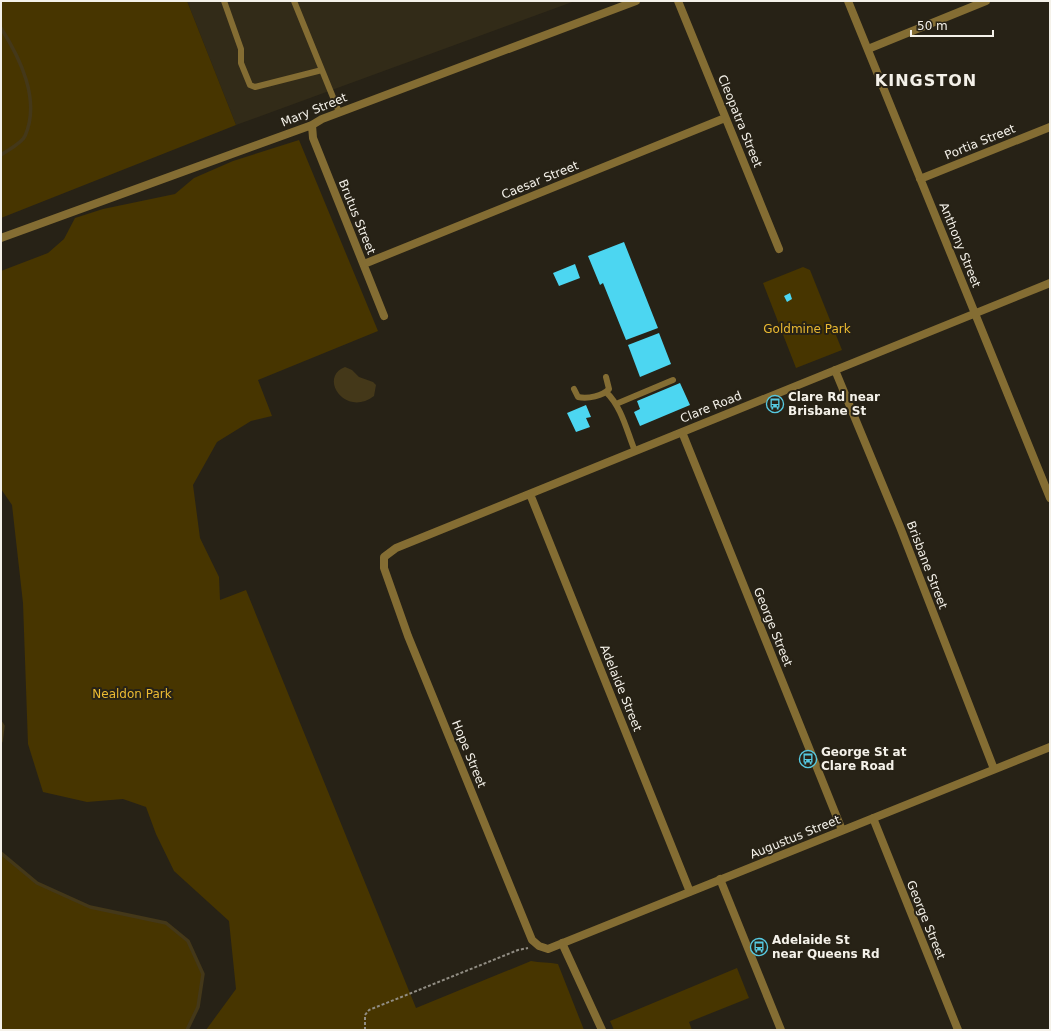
<svg xmlns="http://www.w3.org/2000/svg" width="1051" height="1031" font-family="'DejaVu Sans',sans-serif">
	<rect width="100%" height="100%" fill="#272216"/>
	<path fill="#322b18" d="M187 1H575L236 125Z"/>
	<path fill="#473500" d="M1 1H187L236 125 1 218Z
		M299 140 378 331 258 380 272 416 251 421 217 442 193 485 200 538 219 577 220 600 246 590 416 1008 531 961C540 963 549 962 558 964L584 1030H206L236 989 229 921 174 871 156 834 146 807 123 799 87 802 43 792 28 744 23 603 12 505 1 489V271L48 253 64 239 75 218 103 209 175 194 194 178 233 161Z
		M803 267 810 270 842 350 796 368 763 283Z
		M1 853 37 883 90 907 166 923 188 941 203 974 198 1007 187 1030H1Z
		M737 968 749 998 689 1022 692 1030H614L610 1021Z"/>
	<path fill="#443819" d="M345 367 352 370 359 377 373 382 376 385 374 396C345 418 318 377 345 367Z"/>
	<g fill="none" stroke-linecap="round" stroke-linejoin="round">
		<path stroke="#443819" stroke-width="3.5" d="M1 28C20 58 41 100 25 136 22 143 8 150 1 155
			M1 723 3 726 1 741
			M1 853 37 883 90 907 166 923 188 941 203 974 198 1007 187 1030"/>
	</g>
	<path fill="#4cd6f1" d="M624 242 658 328 626 340 603 283 600 285 588 256Z
		M575 264 580 278 559 286 553 273Z
		M790 293 792 299 787 302 784 296Z
		M659 333 671 364 640 377 628 345Z
		M680 383 690 405 640 426 634 412 640 409 637 401Z
		M586 405 591 417 586 418 590 427 576 432 567 413Z"/>
	<g fill="none" stroke-linecap="round" stroke-linejoin="round">
		<path stroke="#918d83" stroke-width="2" stroke-dasharray="3 2" stroke-linecap="butt" d="M365 1030V1015L369 1010 518 950 528 948"/>
		<path stroke="#846d33" stroke-width="6" d="M224 1 241 49V63L250 85 255 87 322 70
			M294 1 339 112
			M574 389 578 397C588 399 603 396 609 389L606 377
			M606 392C622 407 627 432 635 451
			M616 404 673 380"/>
		<path stroke="#846d33" stroke-width="8" d="M678 1 779 249
			M848 1 1050 498
			M868 49 986 1
			M312 125 313 138 384 316
			M920 179 1050 127
			M1 238 312 125 322 119 636 1
			M364 264 725 118
			M1050 283 396 548 384 557V568L408 636 532 940 539 946 548 949 1050 747
			M835 370 900 527 994 769
			M682 432 842 830
			M530 494 690 892
			M873 818 958 1030
			M720 879 781 1030
			M562 943 602 1030"/>
	</g>
	<defs>
		<g id="bus-ring" transform="scale(0.9)"><circle r="9.5" fill="#272216" stroke="#56c9e1" stroke-width="1.5"/><path d="M-5-6H5V4H4V6H2V4H-2V6H-4V4H-5ZM-3.5-4V0h7V-4ZM-3.5 1.2v1.5H-2V1.2ZM2 1.2v1.5H3.5V1.2Z" fill="#56c9e1"/></g>
	</defs>
	<g fill-rule="evenodd">
		<use href="#bus-ring" x="775" y="404"/>
		<use href="#bus-ring" x="808" y="759"/>
		<use href="#bus-ring" x="759" y="947"/>
	</g>
	<g text-anchor="middle" dominant-baseline="central" stroke-width="4" stroke-linejoin="round" paint-order="stroke">
		<g font-size="12" fill="#f4f1e9" stroke="#272216">
			<text transform="translate(314 110) rotate(-22)">Mary Street</text>
			<text transform="translate(740 121) rotate(68)">Cleopatra Street</text>
			<text transform="translate(980 142) rotate(-22)">Portia Street</text>
			<text transform="translate(540 180) rotate(-22)">Caesar Street</text>
			<text transform="translate(357 217) rotate(68)">Brutus Street</text>
			<text transform="translate(960 245) rotate(68)">Anthony Street</text>
			<text transform="translate(711 407) rotate(-22)">Clare Road</text>
			<text transform="translate(927 565) rotate(69)">Brisbane Street</text>
			<text transform="translate(773 627) rotate(68)">George Street</text>
			<text transform="translate(621 688) rotate(68)">Adelaide Street</text>
			<text transform="translate(469 754) rotate(68)">Hope Street</text>
			<text transform="translate(795 837) rotate(-22)">Augustus Street</text>
			<text transform="translate(926 920) rotate(68)">George Street</text>
		</g>
		<g font-size="12" fill="#ebba32" stroke="#272216">
			<text x="807" y="329">Goldmine Park</text>
			<text x="132" y="694">Nealdon Park</text>
		</g>
		<g font-size="12" font-weight="bold" fill="#f4f1e9" stroke="#272216" text-anchor="start">
			<text x="788" y="397">Clare Rd near<tspan x="788" dy="14">Brisbane St</tspan></text>
			<text x="821" y="752">George St at<tspan x="821" dy="14">Clare Road</tspan></text>
			<text x="772" y="940">Adelaide St<tspan x="772" dy="14">near Queens Rd</tspan></text>
		</g>
		<g font-size="16" font-weight="bold" letter-spacing="1" fill="#f4f1e9" stroke="#272216">
			<text x="926" y="80">KINGSTON</text>
		</g>
	</g>
	<rect width="1051" height="1031" fill="none" stroke="#f4f1e9" stroke-width="4"/>
	<path d="M911 30v6h82v-6" fill="none" stroke="#f4f1e9" stroke-width="2"/>
	<text x="917" y="30" font-size="12" fill="#f4f1e9" stroke="#272216" stroke-width="3" paint-order="stroke">50 m</text>
</svg>
